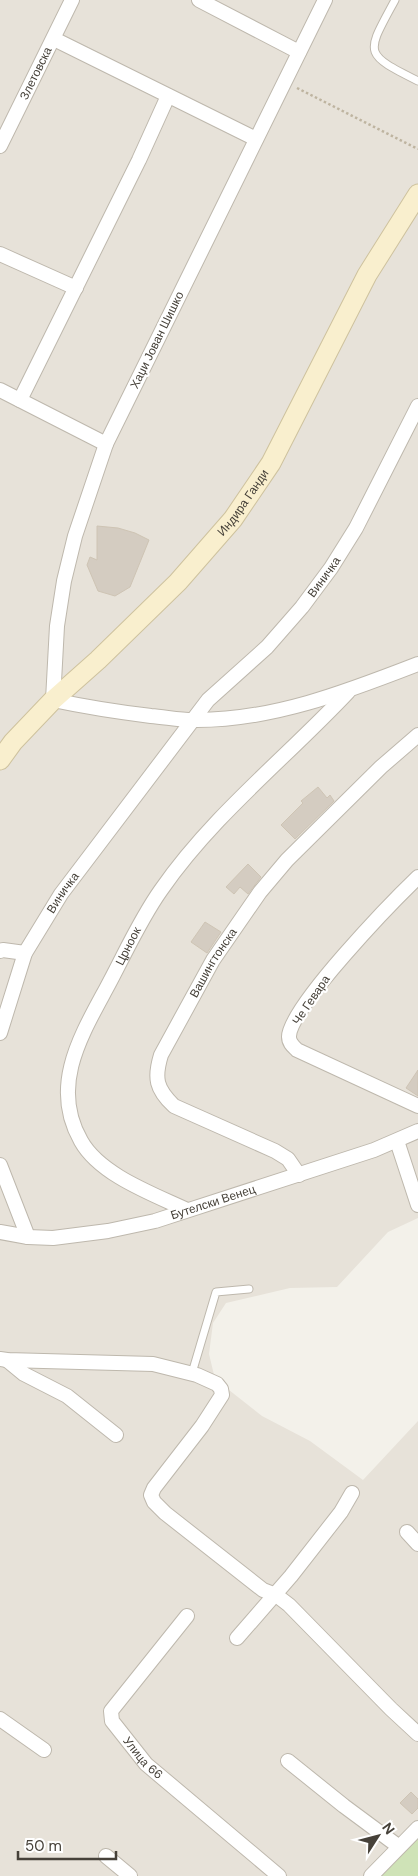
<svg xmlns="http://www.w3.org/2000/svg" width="418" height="1876" font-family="'DM Sans',sans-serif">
	<rect width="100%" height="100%" fill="#f3f1ea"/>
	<path fill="#e7e2d9" d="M0 0H418V1218L388 1232 337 1287 290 1288 226 1303 213 1323 209 1354 215 1379 262 1416 310 1441 363 1480 418 1421V1832L375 1876H0Z"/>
	<path fill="#cfe3b7" d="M418 1832V1876H375Z"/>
	<path fill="#d4ccc1" stroke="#cec4b4" d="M97 526 118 528 135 533 149 540 130 587 115 596 98 591 87 565 90 557 97 560Z
		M318 787 327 798 330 795 334 801 295 839 281 825 303 803 301 801Z
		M248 864 261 877 248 894 240 887 234 894 226 887Z
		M205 922 221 932 207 953 191 942Z
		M418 1070V1096L406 1088Z
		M411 1792 418 1799V1808L412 1814 400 1803Z"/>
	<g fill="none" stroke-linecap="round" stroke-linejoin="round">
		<g stroke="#beb8ad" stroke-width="9">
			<path id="lane" d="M395 0C366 54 362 53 418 81
				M192 1373 216 1292 249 1289"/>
		</g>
		<g stroke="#beb8ad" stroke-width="16">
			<g id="street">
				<path d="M199 0 299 52"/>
				<path d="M325 0 106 444 75 536 64 581 57 626 53 700C86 707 118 712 151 716 165 717 179 720 193 720 271 721 346 692 418 664"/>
				<path d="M54 39 256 139"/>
				<path id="s1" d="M0 146 72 0"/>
				<path d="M0 254 76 288"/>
				<path d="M0 390 106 444"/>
				<path d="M20 400 139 160 168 96"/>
				<path d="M418 877C394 900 288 1009 289 1037 289 1043 293 1046 297 1050L418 1106"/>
				<path d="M0 951 3 950 25 953"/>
				<path id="s2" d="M0 1033 25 953 61 894 208 700 267 647 302 607 331 568 356 528 418 406"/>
				<path d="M397 1141 418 1205"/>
				<path d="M0 1165 28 1237"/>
				<path id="s3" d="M299 1175 288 1159 275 1151 174 1106C156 1089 154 1078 161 1055L213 960 260 892 287 860 381 767 418 735"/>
				<path id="s4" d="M187 1210C153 1194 100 1175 81 1141 50 1087 80 1037 106 989 124 956 139 921 161 890 213 815 286 758 348 692"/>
				<path id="s5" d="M0 1232 28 1237 53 1238 108 1231 155 1221 374 1150 418 1131"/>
				<path d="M0 1359 7 1360 153 1364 197 1375 217 1384 221 1389 222 1395 202 1426 154 1488 151 1495 154 1502 165 1513 263 1590 276 1595 289 1605 391 1709 418 1734"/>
				<path d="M7 1360 24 1374 67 1396 116 1435"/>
				<path d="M407 1532 418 1544"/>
				<path id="s6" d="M187 1616 111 1711 112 1721 146 1764 279 1876"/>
				<path d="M237 1638 291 1576 341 1512 352 1493"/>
				<path d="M0 1719 44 1750"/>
				<path d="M288 1761 344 1806 398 1846"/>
				<path d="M106 1856 130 1876"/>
				<path d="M371 1876 418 1828"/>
			</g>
		</g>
		<g stroke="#cec29e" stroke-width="21">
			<g id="secondary">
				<path id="s7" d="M0 760 13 742 53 700 98 660 178 582 233 519 271 463 367 275 418 194"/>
			</g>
		</g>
		<path stroke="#beb4a0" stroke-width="2.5" stroke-dasharray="2.5 2.5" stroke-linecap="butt" d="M297 88 418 149"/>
		<use href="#lane" stroke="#fff" stroke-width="7"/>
		<use href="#street" stroke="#fff" stroke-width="14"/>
		<use href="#secondary" stroke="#f9efce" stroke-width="19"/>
	</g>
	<g text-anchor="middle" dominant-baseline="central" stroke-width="4.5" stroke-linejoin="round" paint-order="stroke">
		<g font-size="12" fill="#464139" stroke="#fff">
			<text stroke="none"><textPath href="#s1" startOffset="81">Злетовска</textPath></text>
			<text transform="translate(157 340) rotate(-64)">Хаџи Јован Шишко</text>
			<text stroke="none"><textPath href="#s7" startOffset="355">Индира Ганди</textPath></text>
			<text stroke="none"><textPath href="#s2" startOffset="566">Виничка</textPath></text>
			<text stroke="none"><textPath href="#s2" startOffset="155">Виничка</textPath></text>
			<text stroke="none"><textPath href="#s4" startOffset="339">Црноок</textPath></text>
			<text stroke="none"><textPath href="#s3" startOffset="308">Вашингтонска</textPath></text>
			<text transform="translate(311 1000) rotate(-56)">Че Гевара</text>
			<text stroke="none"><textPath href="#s5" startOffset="218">Бутелски Венец</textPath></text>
			<text stroke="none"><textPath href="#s6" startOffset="180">Улица 66</textPath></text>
		</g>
	</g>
	<g transform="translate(378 1836) rotate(54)" stroke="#ffffff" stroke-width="4" paint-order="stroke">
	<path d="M0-4L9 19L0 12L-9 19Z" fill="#464139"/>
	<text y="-8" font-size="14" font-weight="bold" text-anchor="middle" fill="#464139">N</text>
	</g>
	<path d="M18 1851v8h98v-8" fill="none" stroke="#464139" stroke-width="2.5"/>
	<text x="25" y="1851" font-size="15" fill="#464139" stroke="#ffffff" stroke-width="4" paint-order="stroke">50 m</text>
</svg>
